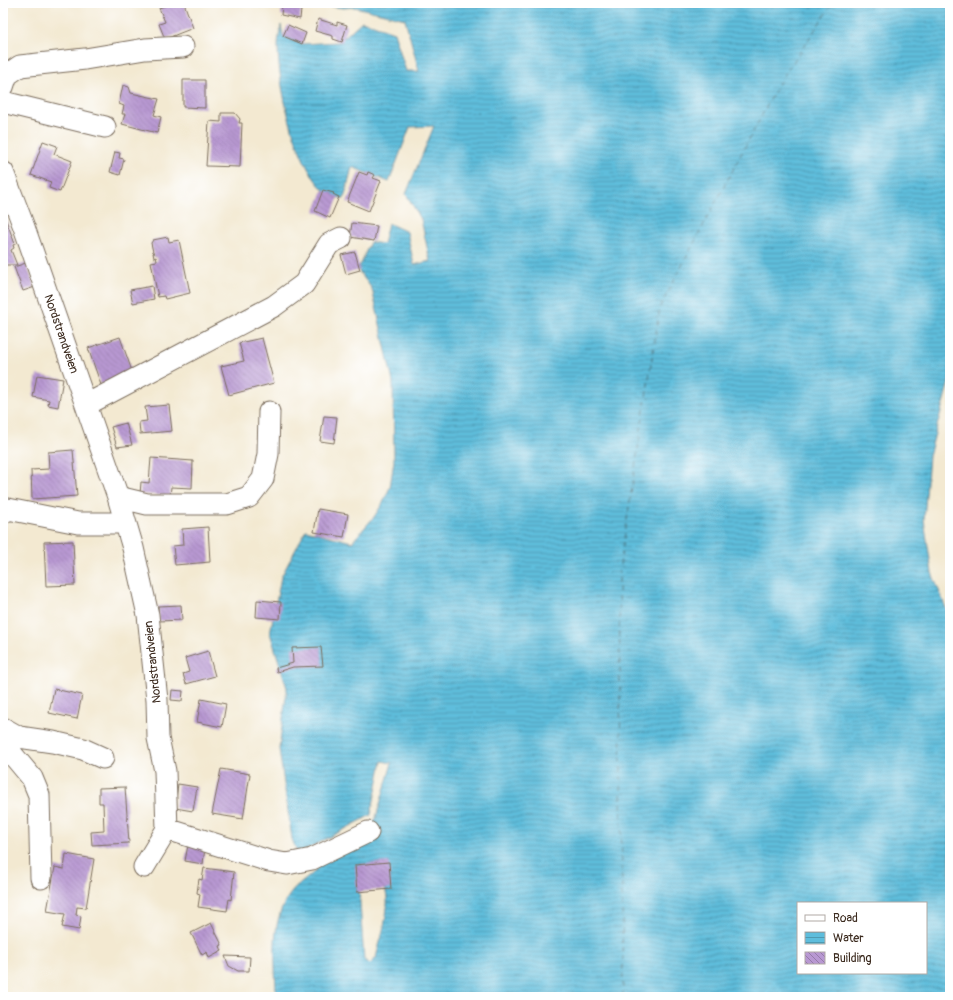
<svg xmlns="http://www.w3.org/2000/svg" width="953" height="1000" font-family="Pangolin,sans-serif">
	<defs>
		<pattern id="water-rules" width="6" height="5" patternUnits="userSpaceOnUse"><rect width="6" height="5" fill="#5ebddc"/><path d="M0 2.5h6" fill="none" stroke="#4f9ab2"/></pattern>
		<pattern id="building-back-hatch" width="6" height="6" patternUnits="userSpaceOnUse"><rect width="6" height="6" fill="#b898d2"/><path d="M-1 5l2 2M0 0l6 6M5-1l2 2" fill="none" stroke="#977caa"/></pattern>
	</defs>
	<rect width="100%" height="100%" fill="#fff"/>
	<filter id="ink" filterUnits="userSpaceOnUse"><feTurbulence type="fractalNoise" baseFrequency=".025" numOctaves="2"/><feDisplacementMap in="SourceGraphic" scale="8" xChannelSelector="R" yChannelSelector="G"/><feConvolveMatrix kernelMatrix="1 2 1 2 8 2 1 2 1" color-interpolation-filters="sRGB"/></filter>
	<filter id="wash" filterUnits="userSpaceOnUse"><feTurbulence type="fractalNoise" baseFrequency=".012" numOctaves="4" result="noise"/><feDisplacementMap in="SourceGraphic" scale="16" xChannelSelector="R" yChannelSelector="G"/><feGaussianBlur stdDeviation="0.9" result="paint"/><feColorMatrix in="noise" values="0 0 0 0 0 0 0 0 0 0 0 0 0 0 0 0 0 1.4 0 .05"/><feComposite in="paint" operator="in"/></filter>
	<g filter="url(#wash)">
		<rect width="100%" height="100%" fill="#f3e9d1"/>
		<path fill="url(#water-rules)" stroke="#4c747d" fill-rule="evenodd" d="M307 3H950V378L929 456 924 520 932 573 950 618V997H276C276 964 269 926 288 897 296 884 312 877 321 864L319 855 375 821 392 763 382 761 371 815 298 854 292 839 279 749 287 688 270 633 281 577 306 530 352 542 374 517 383 503 390 487 394 461 393 382 372 289 358 270 370 242 383 244 388 223 407 232 414 265 430 261 421 219 406 194 434 126 410 127 389 182 352 167 344 199C337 196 327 194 322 188 295 161 278 85 278 46 278 39 280 32 281 25L283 36 302 44 339 42 362 21 394 32 406 71H419L405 19 355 7 343 8ZM384 887C393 904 380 939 376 958L370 964 364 960 359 889ZM798 903H926V973H798Z"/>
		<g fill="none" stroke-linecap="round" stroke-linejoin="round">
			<path stroke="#475d60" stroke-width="1" stroke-dasharray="5 4" stroke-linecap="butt" d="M623 997 619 571 660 307 779 83 833 3"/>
		</g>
		<g id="blocks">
			<path fill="url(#building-back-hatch)" d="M173 3H184L193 28 165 39 159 24 165 22 159 8Z
				M282 6 301 10 300 19 281 15Z
				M318 19 337 25V22L347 25 342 42 333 39V36L315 31Z
				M288 25 306 33 302 44 283 36Z
				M183 80H205V108L183 107Z
				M123 85 129 87 131 93 159 99 154 115 161 117 157 133 122 124 125 114H122L124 106 119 104Z
				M221 113H235L240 119 239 123H242L240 167 206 166 209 121 221 122Z
				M43 141 57 146 54 154 72 161 60 192 49 188 51 182 31 175Z
				M115 152 120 153 119 158 124 159 120 175 110 172Z
				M359 172 367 175 368 172 375 175 373 178 381 181 369 211 347 202Z
				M323 190 334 193 333 194 339 197 330 218 315 211Z
				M3 212 15 244 13 245 14 248 11 250 17 265H3Z
				M352 223 377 226 374 241 350 237Z
				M168 237 169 242 179 240 190 293 165 299 164 296 158 297 151 262 157 261 156 257 154 258 153 253H155L153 252 151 243 153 240Z
				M355 252 360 270 346 274 341 255Z
				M26 263 35 287 23 291 14 267Z
				M152 286 154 299 133 303 130 290Z
				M120 337 133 374 101 385 88 348Z
				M262 338 274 383 229 395 221 366 244 361 239 343Z
				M37 375 63 379 58 407 48 405 49 400 33 397Z
				M169 405 172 431 140 434 139 422 147 421 145 407Z
				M324 416 337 417 334 443 320 441Z
				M126 423 132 445 117 447 111 427Z
				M73 450 77 496 32 499 31 470 49 469 48 452Z
				M151 458 193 461 192 488 171 487 170 496 140 494 141 482 149 483Z
				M318 509 348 514 344 537 314 532Z
				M208 527 210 562 175 565 173 546 183 545 182 529Z
				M73 541 75 585 46 586 44 542Z
				M257 600 281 602 280 619 256 617Z
				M181 605 182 620 159 621 158 606Z
				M321 647 323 666 293 667 277 672 276 668 293 663 292 648Z
				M208 651 215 676 186 684 183 674 189 672 185 658Z
				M54 689 82 695 77 719 49 713Z
				M172 690 183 691 182 701 171 700Z
				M201 699 226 704 222 727 197 722Z
				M221 769 250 774 243 819 212 814Z
				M178 784 197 787 193 811 175 808Z
				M125 787 129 843 92 845 91 832 104 831 103 803H99V788Z
				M188 845 205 847 203 864 185 861Z
				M66 854 94 859 86 908 77 907 76 915 81 916 79 930 62 927 65 914 47 911 55 867 64 869Z
				M389 862 391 889 357 892 355 865Z
				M204 868 234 872 231 900 229 899 227 911 198 907 200 894 197 893 199 879 202 880Z
				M211 923 222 945 220 946 222 951 209 958 207 952 202 955 191 933Z
				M225 956 250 957 249 971H238L229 966Z"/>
		</g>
	</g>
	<g filter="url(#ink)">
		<use href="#blocks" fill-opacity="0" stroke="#7b6d5d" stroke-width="1"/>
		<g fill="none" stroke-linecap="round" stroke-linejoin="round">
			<g stroke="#7b6d5d" stroke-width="23">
				<path id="minor" d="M3 87 7 75 20 66 85 59 145 49 183 47
					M3 102 105 127
					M3 172 24 227 118 497 133 548 148 615 157 700 158 738 165 771 167 829 144 867
					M86 405 274 306 304 284 329 244 341 238
					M118 497 147 504H227L249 497 263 479 268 454 269 412
					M3 513 8 509 78 523H125
					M3 728 19 737 53 742 83 749 103 758
					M3 733 12 754 32 778 39 795 41 878
					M167 829 269 861 287 864 312 859 368 832"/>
			</g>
			<use href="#minor" stroke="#fff" stroke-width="21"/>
		</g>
	</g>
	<g text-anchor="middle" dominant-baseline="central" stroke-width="4" stroke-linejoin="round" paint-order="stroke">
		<g font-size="12" fill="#3b2a1e" stroke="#fff">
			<text transform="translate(61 334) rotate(71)">Nordstrandveien</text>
			<text transform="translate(153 662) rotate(-96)">Nordstrandveien</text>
		</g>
	</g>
	<rect width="953" height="1000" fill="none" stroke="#fff" stroke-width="16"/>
	<rect x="797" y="902" width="130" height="72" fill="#ffffff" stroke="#b1aaa5"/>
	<rect x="805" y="915" width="20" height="6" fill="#ffffff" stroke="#b1aaa5"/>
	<text x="833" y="922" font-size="12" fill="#3b2a1e">Road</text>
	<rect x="805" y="932" width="20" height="12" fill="url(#water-rules)" stroke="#b1aaa5"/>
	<text x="833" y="942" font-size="12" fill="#3b2a1e">Water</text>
	<rect x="805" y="952" width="20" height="12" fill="url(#building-back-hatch)" stroke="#b1aaa5"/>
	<text x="833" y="962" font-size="12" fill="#3b2a1e">Building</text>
</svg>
